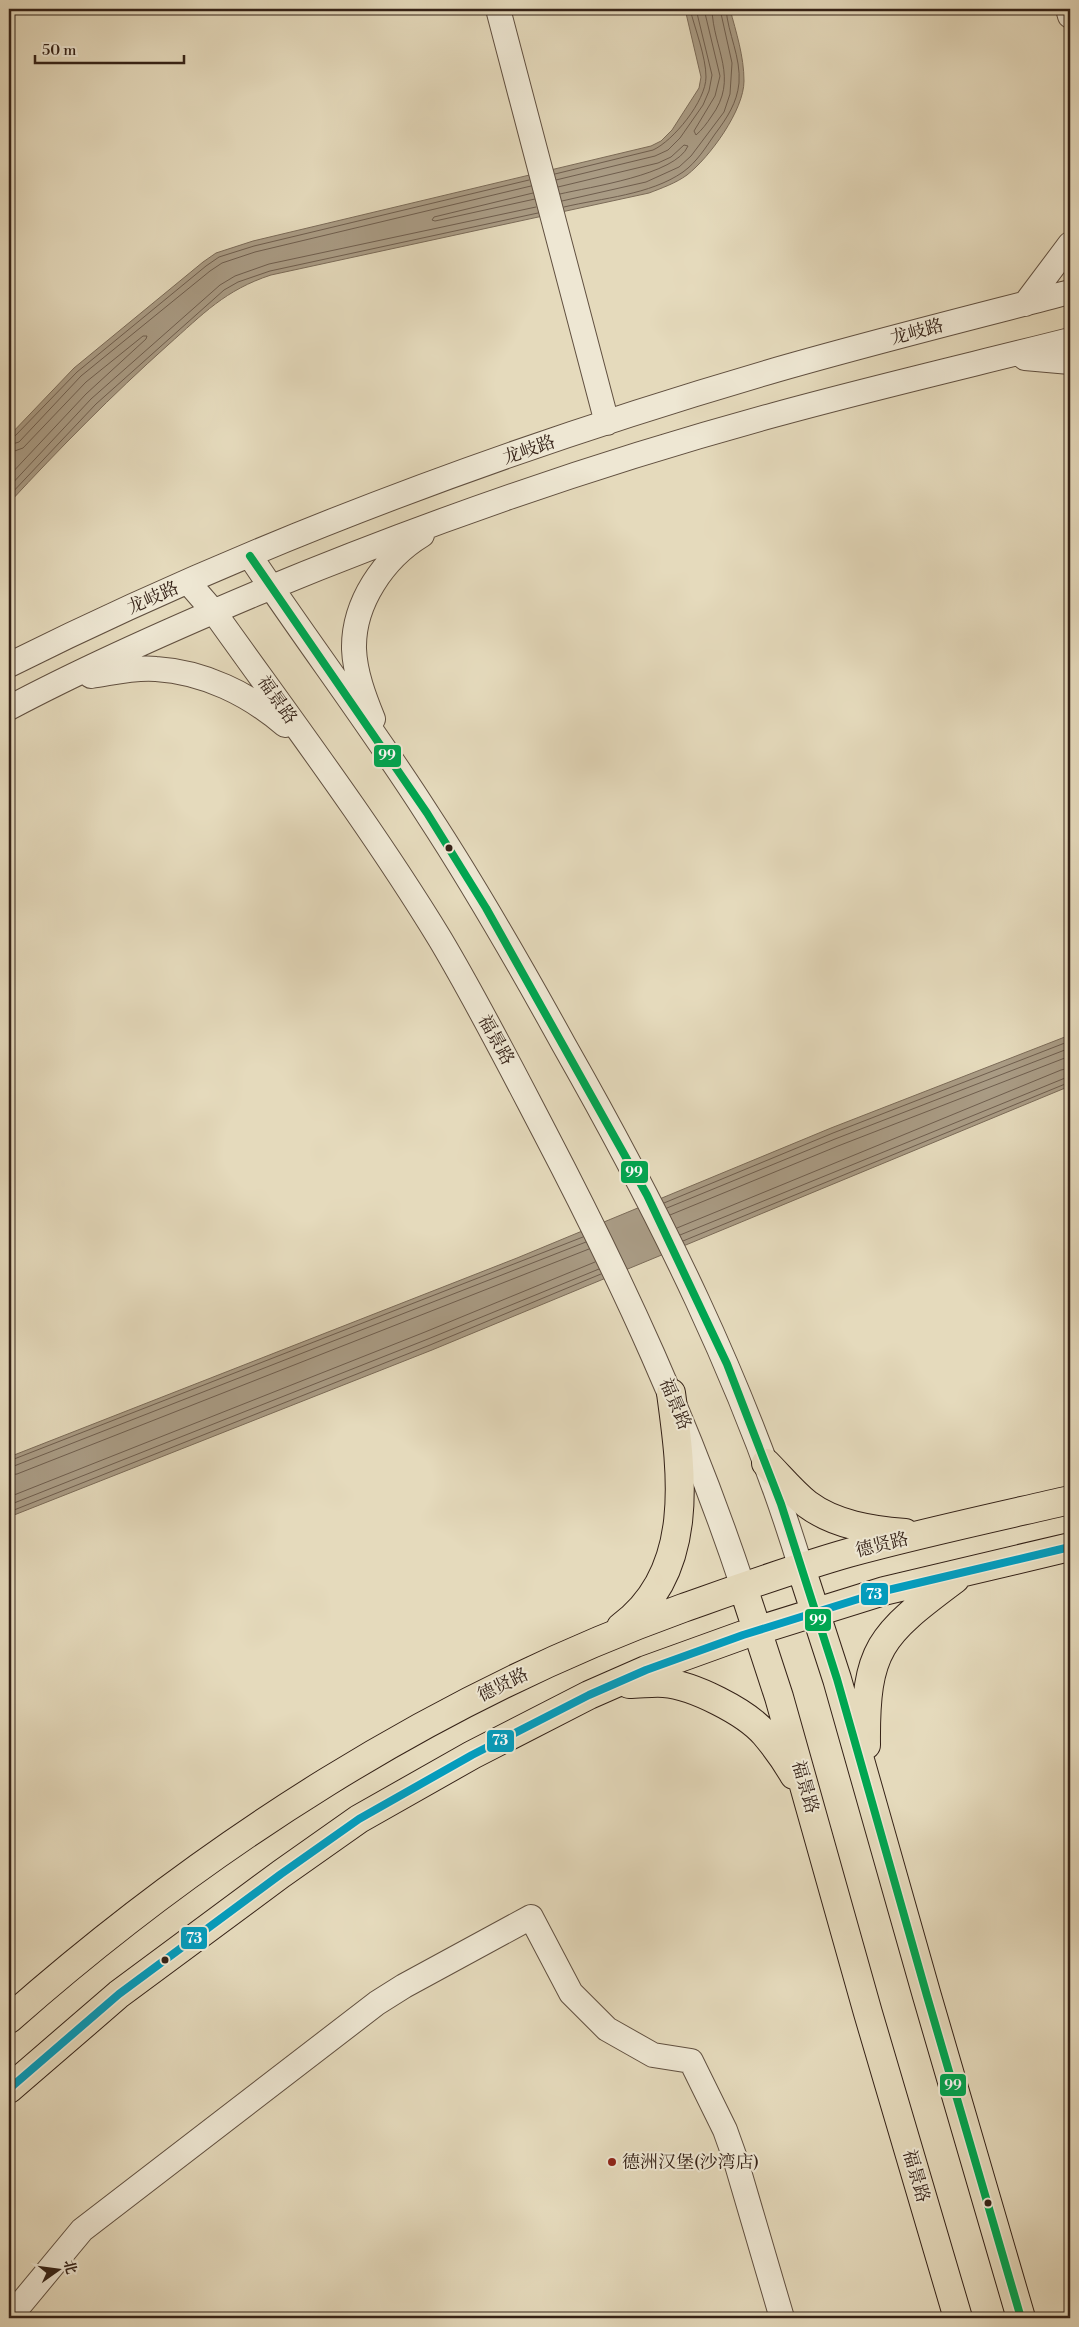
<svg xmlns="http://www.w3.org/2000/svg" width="1079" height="2327" font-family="'Libre Bodoni','Noto Serif SC',serif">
	<rect width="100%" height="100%" fill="#e5dabc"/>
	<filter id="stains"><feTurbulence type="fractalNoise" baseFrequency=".004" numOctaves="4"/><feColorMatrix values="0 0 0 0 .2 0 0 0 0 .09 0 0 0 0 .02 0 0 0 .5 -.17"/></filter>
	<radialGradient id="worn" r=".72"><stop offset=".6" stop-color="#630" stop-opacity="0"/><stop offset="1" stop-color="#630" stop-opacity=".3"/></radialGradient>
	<path fill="#a99b84" stroke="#7b6b58" d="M685 9H730C736 32 744 56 744 81 744 110 710 157 687 175 676 183 662 188 649 193L271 275C225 290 203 314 168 345 112 395 60 448 9 503V436L74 368 203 262 216 253 253 241 651 146 661 141 672 130 699 88 701 77Z
		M1070 1035V1086L432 1350 9 1517V1457L517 1258 831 1128Z"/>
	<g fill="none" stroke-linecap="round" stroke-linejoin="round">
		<path stroke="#6f5e4e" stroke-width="1" d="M704 9 720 76 715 96 694 131 696 135C702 130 707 123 711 117 740 78 713 49 712 9
			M555 174 653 150C673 141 706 101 706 77 706 57 695 29 690 9
			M556 180 655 156 668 150 680 138 703 105 709 91 712 75 696 9
			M558 187 658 163 671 157 684 145 688 146C676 175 589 187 560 194
			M533 193 434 217 432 220 435 221 535 199
			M562 201 646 182 679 167 691 156 724 112 730 94 732 63 720 9
			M564 207C602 198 650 195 683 172 697 162 706 147 715 134 727 118 737 103 739 83 741 57 728 34 726 9
			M9 439 14 437 77 372 206 266 219 257 254 246 529 180
			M9 445 19 442 81 376 210 271 222 263 255 252 531 186
			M9 453 23 448 86 382 143 336H147L146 339 86 394 9 476
			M9 487 91 399 220 285 235 276 269 264 536 207
			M9 496 96 404 224 290 238 282 270 271 538 213
			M664 1203 833 1133 1070 1041
			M667 1208 835 1139 1070 1048
			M670 1215 838 1146 1070 1056
			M677 1228 1061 1070 1070 1068
			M680 1235 1070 1076
			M683 1241 1070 1082
			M9 1461 583 1237
			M9 1468 586 1242
			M9 1475 17 1474 589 1249
			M9 1497 425 1332 595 1262
			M9 1505 428 1339 599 1269
			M9 1512 430 1345 601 1274"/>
		<g stroke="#615040" stroke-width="26">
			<path id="minor" d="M498 9 607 423
				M1068 9 1070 16
				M1025 304 1070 244
				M1025 358 1070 362
				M250 556C308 643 372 727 428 815 477 890 521 967 564 1045 659 1212 745 1384 801 1568
				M188 582 214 612C291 720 371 826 440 939 477 1001 510 1066 544 1131 622 1280 690 1427 743 1587
				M9 665C251 544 509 448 769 372 869 343 970 318 1070 292
				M91 676C112 673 134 667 156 669 204 672 249 694 285 725
				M9 708C88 666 172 629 255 594 423 524 598 463 774 415 872 388 971 365 1070 340
				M373 719C364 697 355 673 354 649 353 603 384 558 422 535
				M9 2318 82 2230 377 2003 404 1986 531 1917 571 1993 607 2029 653 2055 691 2061 725 2130 735 2158 782 2318"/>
		</g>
		<g stroke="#352217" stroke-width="30">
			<path id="major" d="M766 1463C779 1476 792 1492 807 1504 835 1525 871 1530 905 1533
				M801 1568 837 1679 927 1996 1021 2318
				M743 1587 779 1697 868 2013 958 2318
				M621 1627C696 1572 682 1473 671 1393
				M629 1684C641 1684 653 1682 664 1683 693 1685 746 1712 765 1734 776 1747 786 1761 794 1775
				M866 1745C865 1648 880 1635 955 1579
				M9 2019C205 1846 436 1697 683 1608 737 1589 792 1569 848 1553 921 1533 996 1517 1070 1500
				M9 2089 119 1994 281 1874 359 1819 472 1755 589 1695 646 1670 743 1635 884 1591 1070 1547"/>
		</g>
		<use href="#minor" stroke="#eee7d3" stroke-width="24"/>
		<use href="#major" stroke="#e5dabc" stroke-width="28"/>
		<g stroke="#eee7d3" stroke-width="11">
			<path id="bus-1" d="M250 556 427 813 486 908 647 1195 727 1364 781 1504 837 1679 927 1996 1021 2318"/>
		</g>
		<g stroke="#eee7d3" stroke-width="11">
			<path id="bus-2" d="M9 2089 119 1994 281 1874 359 1819 472 1755 589 1695 646 1670 743 1635 884 1591 1070 1547"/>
		</g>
		<use href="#bus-1" stroke="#00a651" stroke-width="8"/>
		<use href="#bus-2" stroke="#059cbc" stroke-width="8"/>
	</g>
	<g fill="#352217" stroke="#eee7d3" stroke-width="2">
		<circle cx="449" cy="848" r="4.5"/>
		<circle cx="165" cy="1960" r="4.5"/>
		<circle cx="988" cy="2203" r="4.5"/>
	</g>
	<circle fill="#8f2418" stroke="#eee7d3" stroke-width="2" cx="612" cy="2162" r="5"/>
	<g text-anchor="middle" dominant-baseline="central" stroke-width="4" stroke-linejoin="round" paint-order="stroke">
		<g font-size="18" fill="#352217" stroke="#eee7d3">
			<text transform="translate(917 332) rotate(-15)">龙岐路</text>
			<text transform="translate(529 450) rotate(-19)">龙岐路</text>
			<text transform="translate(153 598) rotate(-24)">龙岐路</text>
			<text transform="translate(277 700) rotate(55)">福景路</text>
			<text transform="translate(496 1040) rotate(61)">福景路</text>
			<text transform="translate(675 1404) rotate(67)">福景路</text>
			<text transform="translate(882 1545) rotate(-14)">德贤路</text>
			<text transform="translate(503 1685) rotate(-26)">德贤路</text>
			<text transform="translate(805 1787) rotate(74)">福景路</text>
			<text transform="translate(916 2176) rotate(74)">福景路</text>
		</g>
		<g font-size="18" fill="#352217" stroke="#eee7d3" text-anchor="start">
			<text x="622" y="2162">德洲汉堡(沙湾店)</text>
		</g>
	</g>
	<g stroke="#eee7d3" stroke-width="2">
		<rect x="373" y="744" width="29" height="24" rx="5" fill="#00a651"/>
		<rect x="620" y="1160" width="29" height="24" rx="5" fill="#00a651"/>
		<rect x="860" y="1582" width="29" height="24" rx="5" fill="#059cbc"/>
		<rect x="804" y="1608" width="28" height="24" rx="5" fill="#00a651"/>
		<rect x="486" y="1729" width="29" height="24" rx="5" fill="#059cbc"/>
		<rect x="180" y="1926" width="28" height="24" rx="5" fill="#059cbc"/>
		<rect x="939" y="2073" width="28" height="24" rx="5" fill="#00a651"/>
	</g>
	<g font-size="14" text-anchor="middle" font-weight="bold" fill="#fff">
		<text x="387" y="760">99</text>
		<text x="634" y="1177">99</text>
		<text x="874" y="1599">73</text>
		<text x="818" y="1625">99</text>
		<text x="500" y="1745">73</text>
		<text x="194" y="1943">73</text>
		<text x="953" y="2090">99</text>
	</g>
	<rect width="1079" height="2327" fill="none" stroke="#e5dabc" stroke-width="30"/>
	<rect x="10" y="10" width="1059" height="2307" fill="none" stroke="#352217" stroke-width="2.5"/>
	<rect x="15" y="15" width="1049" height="2297" fill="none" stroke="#352217"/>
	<g transform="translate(58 2270) rotate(76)" stroke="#eee7d3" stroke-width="4" paint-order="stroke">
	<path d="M0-4L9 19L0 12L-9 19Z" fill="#352217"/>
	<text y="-8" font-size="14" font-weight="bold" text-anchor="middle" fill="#352217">北</text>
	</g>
	<path d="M35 55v8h149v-8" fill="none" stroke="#352217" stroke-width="2.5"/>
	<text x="42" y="55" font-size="15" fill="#352217" stroke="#eee7d3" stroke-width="4" paint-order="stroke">50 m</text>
	<rect width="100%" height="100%" filter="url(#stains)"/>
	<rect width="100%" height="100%" fill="url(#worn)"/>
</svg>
